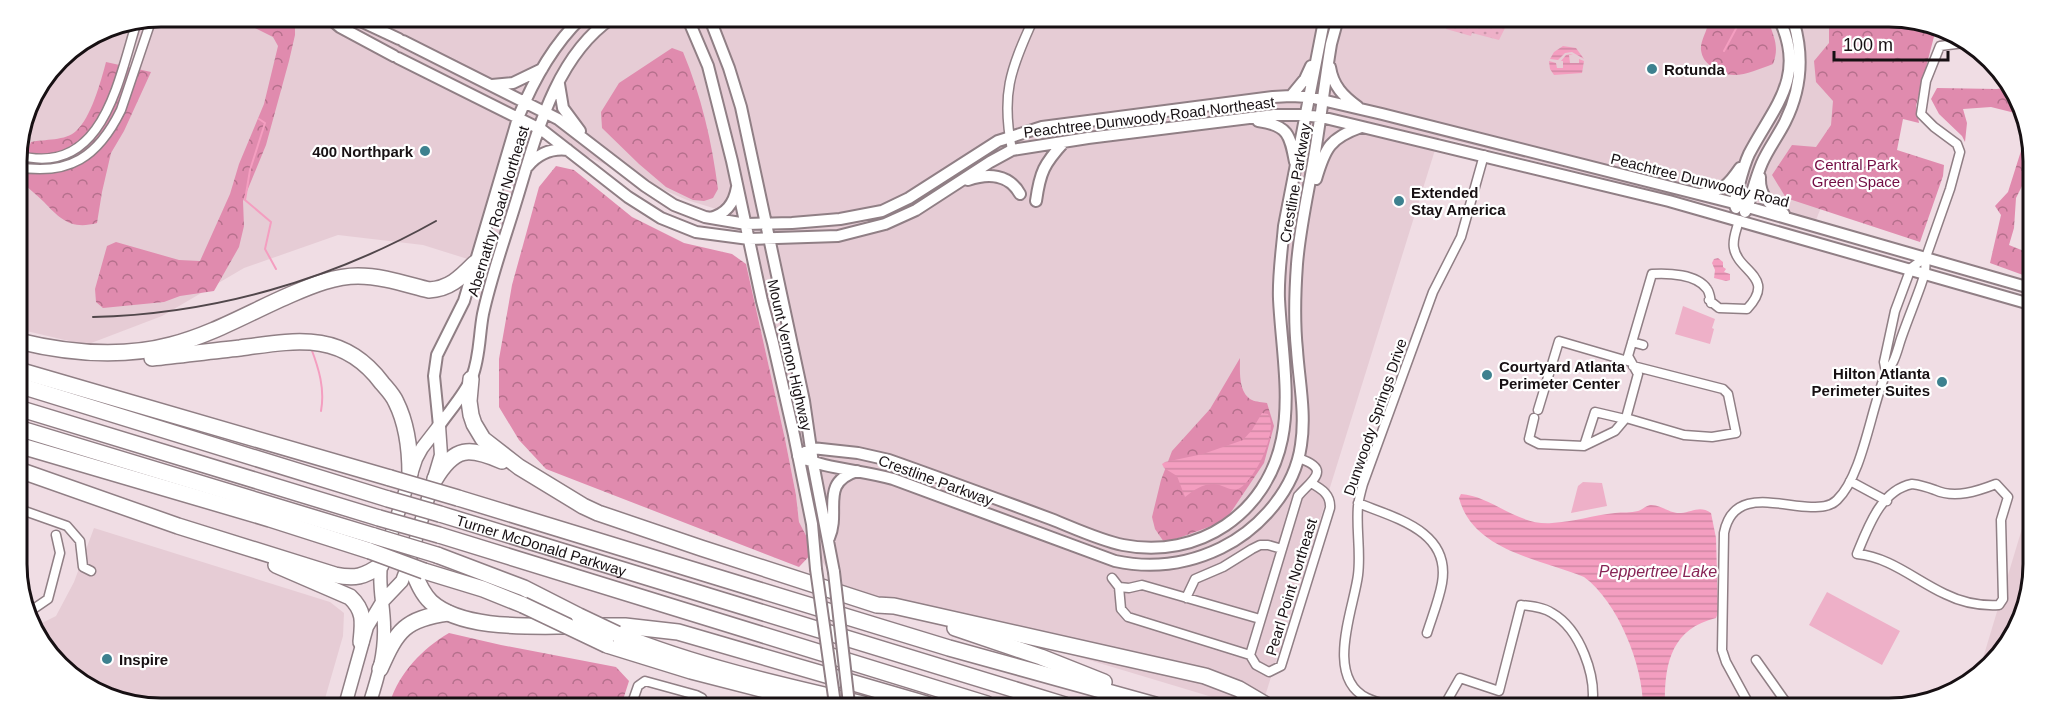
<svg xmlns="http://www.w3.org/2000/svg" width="2050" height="725" font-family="Helvetica,sans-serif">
	<defs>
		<pattern id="grass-dots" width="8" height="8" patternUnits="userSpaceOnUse" patternTransform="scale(1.5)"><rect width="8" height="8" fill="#eeb0c8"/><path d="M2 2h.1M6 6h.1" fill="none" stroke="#cb96ab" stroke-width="1.8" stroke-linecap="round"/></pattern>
		<pattern id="forest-crowns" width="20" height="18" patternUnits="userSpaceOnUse" patternTransform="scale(1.5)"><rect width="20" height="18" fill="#e08bae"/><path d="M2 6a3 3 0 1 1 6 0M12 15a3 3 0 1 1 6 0" fill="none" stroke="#b5708c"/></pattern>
		<pattern id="water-rules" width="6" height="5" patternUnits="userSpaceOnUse" patternTransform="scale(1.5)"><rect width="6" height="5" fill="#f49ec0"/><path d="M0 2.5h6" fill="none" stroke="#d087a4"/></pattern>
	</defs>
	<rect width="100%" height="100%" fill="#f0dde4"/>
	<path fill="#e6ccd5" d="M161 17 1894 24 1812 230 1439 137 1262 706H1242L840 585 814 551 799 522 796 495 785 439 746 264 765 224 687 200 531 132 490 266 423 245 338 235 244 268 162 316 86 345 18 329 17 151 32 97 66 53 106 27Z
		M2027 512 2026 610 1977 678Z
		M94 528 330 602 344 613 343 636 324 702 115 701 52 659 36 626 56 616 74 582Z"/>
	<path fill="url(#grass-dots)" d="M1448 22H1491L1506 26 1499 40 1472 33 1471 36 1446 29Z"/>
	<path fill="url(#forest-crowns)" d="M228 17H285L295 22V35L289 61 266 145 243 201 244 226 239 247 214 291 180 296 164 302 103 308 96 302 95 289 107 246 116 242 179 260 200 261 230 194 239 164 264 104 278 46 273 37 239 20Z
		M1708 23H1769C1775 39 1779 48 1773 64 1751 72 1731 83 1711 66 1705 62 1702 57 1701 50 1700 41 1707 32 1708 23Z
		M1829 24 1937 25 1916 106 1919 123 1903 119 1897 150 1944 165 1943 176 1920 242 1786 198 1772 175 1792 145 1816 147 1831 125 1833 101 1816 82 1814 61 1829 43Z
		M672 48 683 52C701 95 712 142 718 189L713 198 704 201 693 200 666 187 639 164 602 128 601 112 619 83Z
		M106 62 151 72 124 131 111 153 102 192 97 223C71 230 60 219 44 202 36 194 27 187 19 180L20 172 31 142C44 139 66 141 76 131 91 118 101 81 106 62Z
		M2007 87 2032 142V166L2016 198 2014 228 2009 245 2031 254V260L2027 263 2023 275 1990 263 2001 215 1995 206 2008 192 2027 132 2019 114 1991 107 1963 109 1967 123 1965 142 1962 136 1939 114 1931 99 1937 88 1997 89Z
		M556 166 574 170 632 217 684 243 732 254 746 264 785 439 796 495 799 522 814 551 799 567 546 469 519 440 499 407V359L512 285 539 187Z
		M1240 358C1240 371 1238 393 1252 400 1256 402 1263 402 1267 403L1274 426 1264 463 1225 521 1176 539 1164 542 1155 529 1152 517 1161 480 1172 451 1210 409Z
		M449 633 501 645 616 667 629 681 622 703 390 702C400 672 422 649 449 633Z"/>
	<path fill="#eeb0c8" d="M1683 306 1715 319 1712 328 1714 329 1710 344 1675 334Z
		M1583 482 1602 483 1607 506 1571 513 1578 486Z
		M1827 592 1900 631 1882 665 1809 625Z"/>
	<path fill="url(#water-rules)" d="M1563 46 1576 48 1584 59 1572 52 1565 53 1558 60 1550 59 1554 52Z
		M1571 54H1573L1569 55 1570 63H1579V59L1584 61 1582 73 1554 75 1550 69 1549 61 1556 63 1557 68H1563V61H1561L1566 55Z
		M1714 259 1718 258 1723 262V267L1726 269 1724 272 1730 274V280L1726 281 1714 278 1715 270 1712 263Z
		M1262 413 1268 414C1279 430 1256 478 1240 488 1232 493 1222 484 1214 484 1202 484 1194 490 1185 497L1177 476 1164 468 1162 464 1165 462 1203 454 1243 440 1252 430Z
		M1461 494C1492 496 1517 526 1552 523 1573 522 1594 515 1615 513 1622 512 1631 513 1638 511 1642 510 1645 506 1650 505 1661 504 1669 514 1681 513 1692 512 1700 505 1711 513L1716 538 1718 613 1716 618C1670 629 1664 666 1665 707H1643C1643 665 1618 602 1584 577 1540 559 1473 551 1459 498Z"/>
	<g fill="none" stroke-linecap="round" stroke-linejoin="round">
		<path stroke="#f49ec0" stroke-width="2" d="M1724 51 1739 23
			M259 119 265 123 250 170 245 200 271 222 265 249 276 269
			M311 348C319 369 325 389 321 411"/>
		<g stroke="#907f85" stroke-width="11">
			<path id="street" d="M1012 150C1001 95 1010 70 1033 20
				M17 155C103 179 118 81 137 21
				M17 167C69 176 98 157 121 110L152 18
				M1709 300 1719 308 1747 309C1777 277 1738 272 1734 248 1732 239 1737 229 1739 220
				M1632 342 1643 345
				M1886 372 1884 362 1895 311 1911 268 1926 257
				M1538 410 1559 341 1631 362
				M1534 418 1529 439 1539 444 1584 446 1615 431 1626 418 1638 374 1628 356 1652 274C1668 273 1697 274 1707 289 1710 293 1710 298 1711 303
				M1626 418 1684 435 1712 437 1736 433 1728 394 1723 389 1633 366
				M1584 446 1595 412 1625 419
				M1298 458C1332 469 1313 479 1298 496L1250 655 1256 665 1269 672 1281 666 1330 508C1331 495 1322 489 1311 483
				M1850 481 1887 501
				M1912 484C1921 485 1927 487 1935 490 1955 499 1978 491 1996 484L2008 497 2001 520 2003 599 1999 605C1981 606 1961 602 1945 594 1915 580 1890 557 1857 554 1868 527 1881 490 1912 484Z
				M1358 503C1395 518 1451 531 1442 583 1439 600 1432 617 1427 633
				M19 509 67 526 80 541 83 567 91 571
				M1112 578 1119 587
				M1119 587 1121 609 1128 617 1250 655
				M1119 587 1129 588 1142 585 1260 619
				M1186 598 1195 579 1223 567 1252 549 1260 545H1268L1282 549
				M29 612 48 599 60 553 56 535
				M1756 660 1790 708
				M632 703 638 686 645 681 696 695 702 698 704 703
				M1393 706C1385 704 1375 702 1367 698 1324 677 1354 608 1358 575 1361 552 1356 529 1358 506 1359 498 1361 491 1363 484L1433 292 1461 237 1484 155
				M1444 706 1460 678 1499 691 1521 605C1531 606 1543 607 1552 613 1580 629 1597 676 1592 707
				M1751 708 1726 662 1722 650 1724 533C1733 487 1778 506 1811 507 1820 507 1830 507 1837 500 1863 475 1871 407 1886 373 1888 369 1891 366 1893 362 1897 354 1899 344 1902 336 1908 319 1915 302 1921 285L1925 273 1926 257 1950 189 1960 152 1957 144 1934 127 1921 114 1926 81 1940 46 1964 43"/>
		</g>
		<g stroke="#907f85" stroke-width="14">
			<path id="secondary" d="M328 17 340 27 394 56
				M352 17 399 39
				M688 19 708 66 732 161 762 301 773 343 794 435 812 524 816 569
				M710 19 729 68 741 107 804 401 813 463 834 572
				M403 41 558 119 645 186 674 205 705 217 746 224 792 223 840 219 882 211 909 198 998 141 1042 127 1273 97 1291 96 1309 97 1382 114 1734 203 2030 288
				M398 58 542 130 628 197 661 218 696 232 749 239 838 236 885 224 916 210 990 162 1012 150 1088 138 1274 115H1300L1321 117 1669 201 2030 304
				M1330 67C1333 86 1343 96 1358 107
				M559 84 563 108 580 131
				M492 85 513 83 542 69
				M1291 96 1305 79 1311 66
				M1258 121C1288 125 1290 135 1295 162
				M528 166C539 153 552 148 568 150
				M1760 177C1759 195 1769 205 1784 214
				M1316 179C1325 148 1330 138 1361 127
				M968 180C988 173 1009 174 1020 194
				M1701 194C1724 189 1727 187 1740 168
				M1036 201C1040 172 1044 164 1064 142
				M1736 208 1734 203C1739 187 1742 169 1749 154 1772 109 1806 79 1781 23
				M1745 212 1748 207C1752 192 1756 177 1762 163 1768 149 1778 136 1785 122 1801 90 1804 58 1794 23
				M710 218C726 214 734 204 737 187
				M439 426C450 410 465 394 472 377 480 357 479 335 483 314 491 277 504 241 515 205 535 141 553 58 612 18
				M439 426 434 376 437 355 464 301 518 118C533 81 552 46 581 18
				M798 456C825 469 862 470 893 479L1115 561C1152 569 1188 564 1221 548 1260 529 1295 489 1301 445 1306 413 1299 381 1297 350 1294 321 1295 292 1297 264 1300 226 1309 189 1315 152 1321 116 1325 80 1331 44L1337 22
				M798 456 812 448 858 453 889 460C943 479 997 499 1051 519 1074 528 1099 540 1123 545 1199 560 1267 513 1282 439 1291 395 1281 343 1279 299 1278 275 1282 250 1284 226L1324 21
				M829 538C841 511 819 483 857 471"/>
		</g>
		<g stroke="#907f85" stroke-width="15">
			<path id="primary" d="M346 702 367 627 382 602 402 581 409 562 441 455 439 426
				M370 702C378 677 385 653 384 627 384 606 378 586 381 565L416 459 422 448 439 426"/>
		</g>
		<g stroke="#907f85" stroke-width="18">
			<g id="highway">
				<path d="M18 341C67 353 122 358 171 345 214 334 252 311 292 294 313 285 335 276 358 276 382 276 405 284 429 290 450 289 461 277 475 263"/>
				<path d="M152 358C181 355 211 351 240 348 297 340 343 331 382 383 387 389 393 395 396 402 407 424 410 450 410 474"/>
				<path d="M18 370 390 478"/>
				<path d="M471 379 469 401 471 415 474 424 483 439 519 467 583 506 598 513 701 548 877 605 894 606 1205 676 1239 689 1268 706"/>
				<path d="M18 385 388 499"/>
				<path d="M18 408 379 518"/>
				<path d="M18 428 374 536"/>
				<path d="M18 445 270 519 370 551"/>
				<path d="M19 470 178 526 335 575C355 579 364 577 381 565"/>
				<path d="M435 479C455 446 469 447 502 461"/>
				<path d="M458 498 949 648 1155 705"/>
				<path id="s1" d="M440 514 1065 705"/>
				<path d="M439 535 987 704"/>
				<path d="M437 555 524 588 579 616"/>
				<path d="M409 562C415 575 420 592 431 602 462 630 531 626 570 626"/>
				<path d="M276 565 350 597C365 611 363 623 361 642"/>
				<path d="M424 571 483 589 523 605"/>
				<path d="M597 626H625L678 632 926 704"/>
				<path d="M955 628 1041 657 1104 682"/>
				<path d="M617 634C696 666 780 685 863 704"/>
				<path d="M607 645 691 671 800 699"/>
				<path d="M380 669C397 630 405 619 448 613"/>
			</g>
		</g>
		<use href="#street" stroke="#fff" stroke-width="8"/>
		<use href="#secondary" stroke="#fff" stroke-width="10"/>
		<use href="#primary" stroke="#fff" stroke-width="12"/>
		<use href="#highway" stroke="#fff" stroke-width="15"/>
		<path stroke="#51474b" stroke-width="2" d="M93 317C214 314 331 280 436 221"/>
		<g stroke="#907f85" stroke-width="14" stroke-linecap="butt">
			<path id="secondary-bridge" d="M816 569 835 704
				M834 572 849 704"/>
		</g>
		<g stroke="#907f85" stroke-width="18" stroke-linecap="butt">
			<path id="highway-bridge" d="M390 478 458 498
				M388 499 440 514
				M379 518 439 535
				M374 536 437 555
				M370 551 424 571
				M523 605 607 645
				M579 616 617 634"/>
		</g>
		<use href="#secondary-bridge" stroke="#fff" stroke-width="10"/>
		<use href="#highway-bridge" stroke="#fff" stroke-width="15"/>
	</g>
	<g fill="#3d818f" stroke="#fff" stroke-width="2">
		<circle cx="1652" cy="69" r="6"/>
		<circle cx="425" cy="151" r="6"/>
		<circle cx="1399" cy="201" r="6"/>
		<circle cx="1487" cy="375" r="6"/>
		<circle cx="1942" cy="382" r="6"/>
		<circle cx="107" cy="659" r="6"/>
	</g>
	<g text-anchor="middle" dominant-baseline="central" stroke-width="4.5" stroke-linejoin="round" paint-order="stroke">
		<g font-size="15" font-weight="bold" fill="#171013" stroke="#fff" text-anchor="start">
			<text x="1664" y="69">Rotunda</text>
			<text x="413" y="151" text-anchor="end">400 Northpark</text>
			<text x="1411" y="192">Extended<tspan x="1411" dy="17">Stay America</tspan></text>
			<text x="1499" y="366">Courtyard Atlanta<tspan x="1499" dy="17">Perimeter Center</tspan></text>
			<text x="1930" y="373" text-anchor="end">Hilton Atlanta<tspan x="1930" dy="17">Perimeter Suites</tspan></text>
			<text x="119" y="659">Inspire</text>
		</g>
		<g font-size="15" fill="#171013" stroke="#fff">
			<text transform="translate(1149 117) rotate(-7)">Peachtree Dunwoody Road Northeast</text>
			<text transform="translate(1700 180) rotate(14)">Peachtree Dunwoody Road</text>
			<text transform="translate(1295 183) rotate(-80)">Crestline Parkway</text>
			<text transform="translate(498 211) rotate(-73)">Abernathy Road Northeast</text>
			<text transform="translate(790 355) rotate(77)">Mount Vernon Highway</text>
			<text transform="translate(1375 417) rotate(-71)">Dunwoody Springs Drive</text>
			<text transform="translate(936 480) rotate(20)">Crestline Parkway</text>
			<text stroke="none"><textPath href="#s1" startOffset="106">Turner McDonald Parkway</textPath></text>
			<text transform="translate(1291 587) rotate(-73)">Pearl Point Northeast</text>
		</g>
		<g font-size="15" fill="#730d44" stroke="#fff">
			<text x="1856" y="164">Central Park<tspan x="1856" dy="17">Green Space</tspan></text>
		</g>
		<g font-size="16" font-style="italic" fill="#872455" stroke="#fff">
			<text x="1658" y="571">Peppertree Lake</text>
		</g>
	</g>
	<path d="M0 0H2050V725H0ZM161 27H1889A134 134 0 0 1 2023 161V564A134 134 0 0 1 1889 698H161A134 134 0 0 1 27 564V161A134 134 0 0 1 161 27Z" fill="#fff" fill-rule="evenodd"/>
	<path fill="none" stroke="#171013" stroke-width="3" d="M161 27H1889A134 134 0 0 1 2023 161V564A134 134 0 0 1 1889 698H161A134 134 0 0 1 27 564V161A134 134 0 0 1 161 27Z"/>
	<path d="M1834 51v9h114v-9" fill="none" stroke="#171013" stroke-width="3"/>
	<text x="1843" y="51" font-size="18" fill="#171013" stroke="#ffffff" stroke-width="4.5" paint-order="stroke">100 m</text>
</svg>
